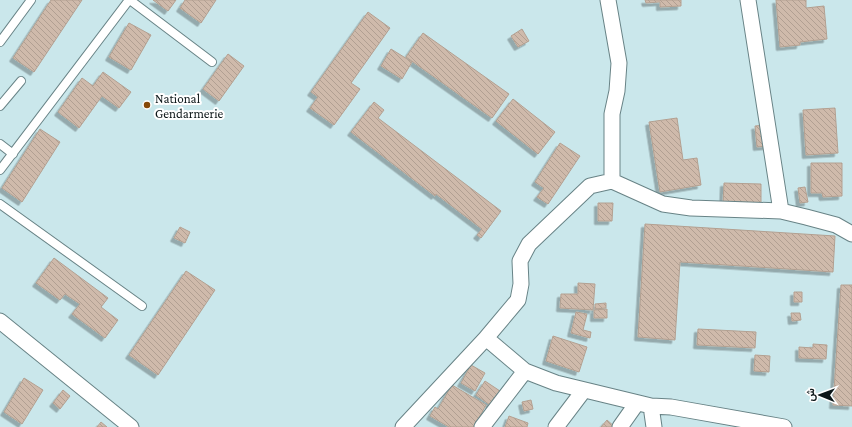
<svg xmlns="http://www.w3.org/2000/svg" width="852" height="427" font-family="'Crimson Pro',Vazirmatn,serif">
	<defs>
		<pattern id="building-back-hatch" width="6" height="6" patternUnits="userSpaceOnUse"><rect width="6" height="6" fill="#cfbaab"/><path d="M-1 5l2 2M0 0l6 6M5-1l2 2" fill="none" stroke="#b19f92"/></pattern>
		<filter id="shadow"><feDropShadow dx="-3.5" dy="3.5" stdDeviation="0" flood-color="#0004"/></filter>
	</defs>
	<rect width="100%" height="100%" fill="#cae7eb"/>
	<path fill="url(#building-back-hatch)" stroke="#b3a091" filter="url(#shadow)" d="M51 0H82L34 72 13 58Z
		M153 0H176L168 11Z
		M185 0H216L201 23 180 8Z
		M645 0H681V6L660 7V2L646 3Z
		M776 0H806V8L824 6 827 39 800 42V45L780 47Z
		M368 12 390 28 351 83 360 89 334 125 310 108 318 97 311 92Z
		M129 23 151 35 131 70 109 57Z
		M522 29 529 41 518 47 511 36Z
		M423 33 509 94 492 118 406 57Z
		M391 49 412 62 402 79 381 66Z
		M228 54 244 66 219 101 203 89Z
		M103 72 131 92 119 108 102 96 79 128 58 112 82 78 93 86Z
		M513 99 555 132 538 154 496 121Z
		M374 102 384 110 378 118 501 211 481 238 477 235 482 229 436 194 435 196 351 132Z
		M835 108 838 153 806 155 803 110Z
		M677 118 683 160 697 158 701 185 660 192 649 122Z
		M765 125 767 146 757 147 755 126Z
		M40 129 60 142 22 202 2 188Z
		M560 143 580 156 548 204 537 197 544 188 535 182Z
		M811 163H842V196L823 197 822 193H811Z
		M724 183 761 184V206L723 205Z
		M805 187 808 202 800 203 798 188Z
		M598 203H613L612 221H598Z
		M645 224 835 236 833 272 680 262 675 340 638 337Z
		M180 227 190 232 185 243 174 238Z
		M54 258 108 298 101 307 118 320 105 338 72 314 80 304 65 294 60 300 36 283Z
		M186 271 215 290 158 375 129 355Z
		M578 283 595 284 593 310 560 308 561 294H578Z
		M841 285H852V406L833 405Z
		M794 292H802V302H794Z
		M606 303V308L595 309V304Z
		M607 309V318H594V310Z
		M576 312 587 314 583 330 591 332 590 338 571 333Z
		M791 313H800L801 320 792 321Z
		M698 329 756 332 755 348 697 345Z
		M553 336 587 347 579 372 546 361Z
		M813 344 827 345 826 359 799 358V347L813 348Z
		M755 355 770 356 769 372 754 371Z
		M471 365 485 373 475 391 461 383Z
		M24 378 43 390 22 424 4 412Z
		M485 381 500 391 490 405 476 395Z
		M452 385 486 405 474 427H449L430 416 435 407 438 409Z
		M63 390 70 396 60 409 53 403Z
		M531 400 533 409 524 411 522 402Z
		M509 416 528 423 527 427H505Z
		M607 420 615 427H601Z
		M101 422 107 427H97Z"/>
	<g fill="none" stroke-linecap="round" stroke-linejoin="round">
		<g stroke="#688386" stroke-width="10">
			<path id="lane" d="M130 0 212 62
				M0 42 31 0
				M0 106 21 81
				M0 144 13 154
				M0 170 129 0
				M0 204 142 306"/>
		</g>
		<g stroke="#688386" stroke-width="17">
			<path id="street" d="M608 0 619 63 617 91 612 114V181
				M748 0 781 211
				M0 321 131 427
				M486 338 518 300 521 284 520 261 529 244 590 186 612 181 663 204 691 208 781 211 806 217 836 225 852 234
				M651 406 654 427
				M403 427 486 338 525 371 556 383 651 406 671 407 784 427
				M482 427 525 371
				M556 427 584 390
				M620 427 637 403"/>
		</g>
		<use href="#lane" stroke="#fff" stroke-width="8"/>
		<use href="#street" stroke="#fff" stroke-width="15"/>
	</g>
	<circle fill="#864909" stroke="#fff" stroke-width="1.5" cx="147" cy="105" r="4"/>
	<g text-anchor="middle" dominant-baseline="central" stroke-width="4" stroke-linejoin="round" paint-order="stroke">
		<g font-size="13" fill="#0c1618" stroke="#fff" text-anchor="start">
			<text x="155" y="98">National<tspan x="155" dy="15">Gendarmerie</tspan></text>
		</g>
	</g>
	<g transform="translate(820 395) rotate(271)" stroke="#ffffff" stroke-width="3" paint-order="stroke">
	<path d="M0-3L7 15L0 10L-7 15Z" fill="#0c1618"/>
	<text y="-6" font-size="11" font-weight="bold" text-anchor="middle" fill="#0c1618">ش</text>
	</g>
</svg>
